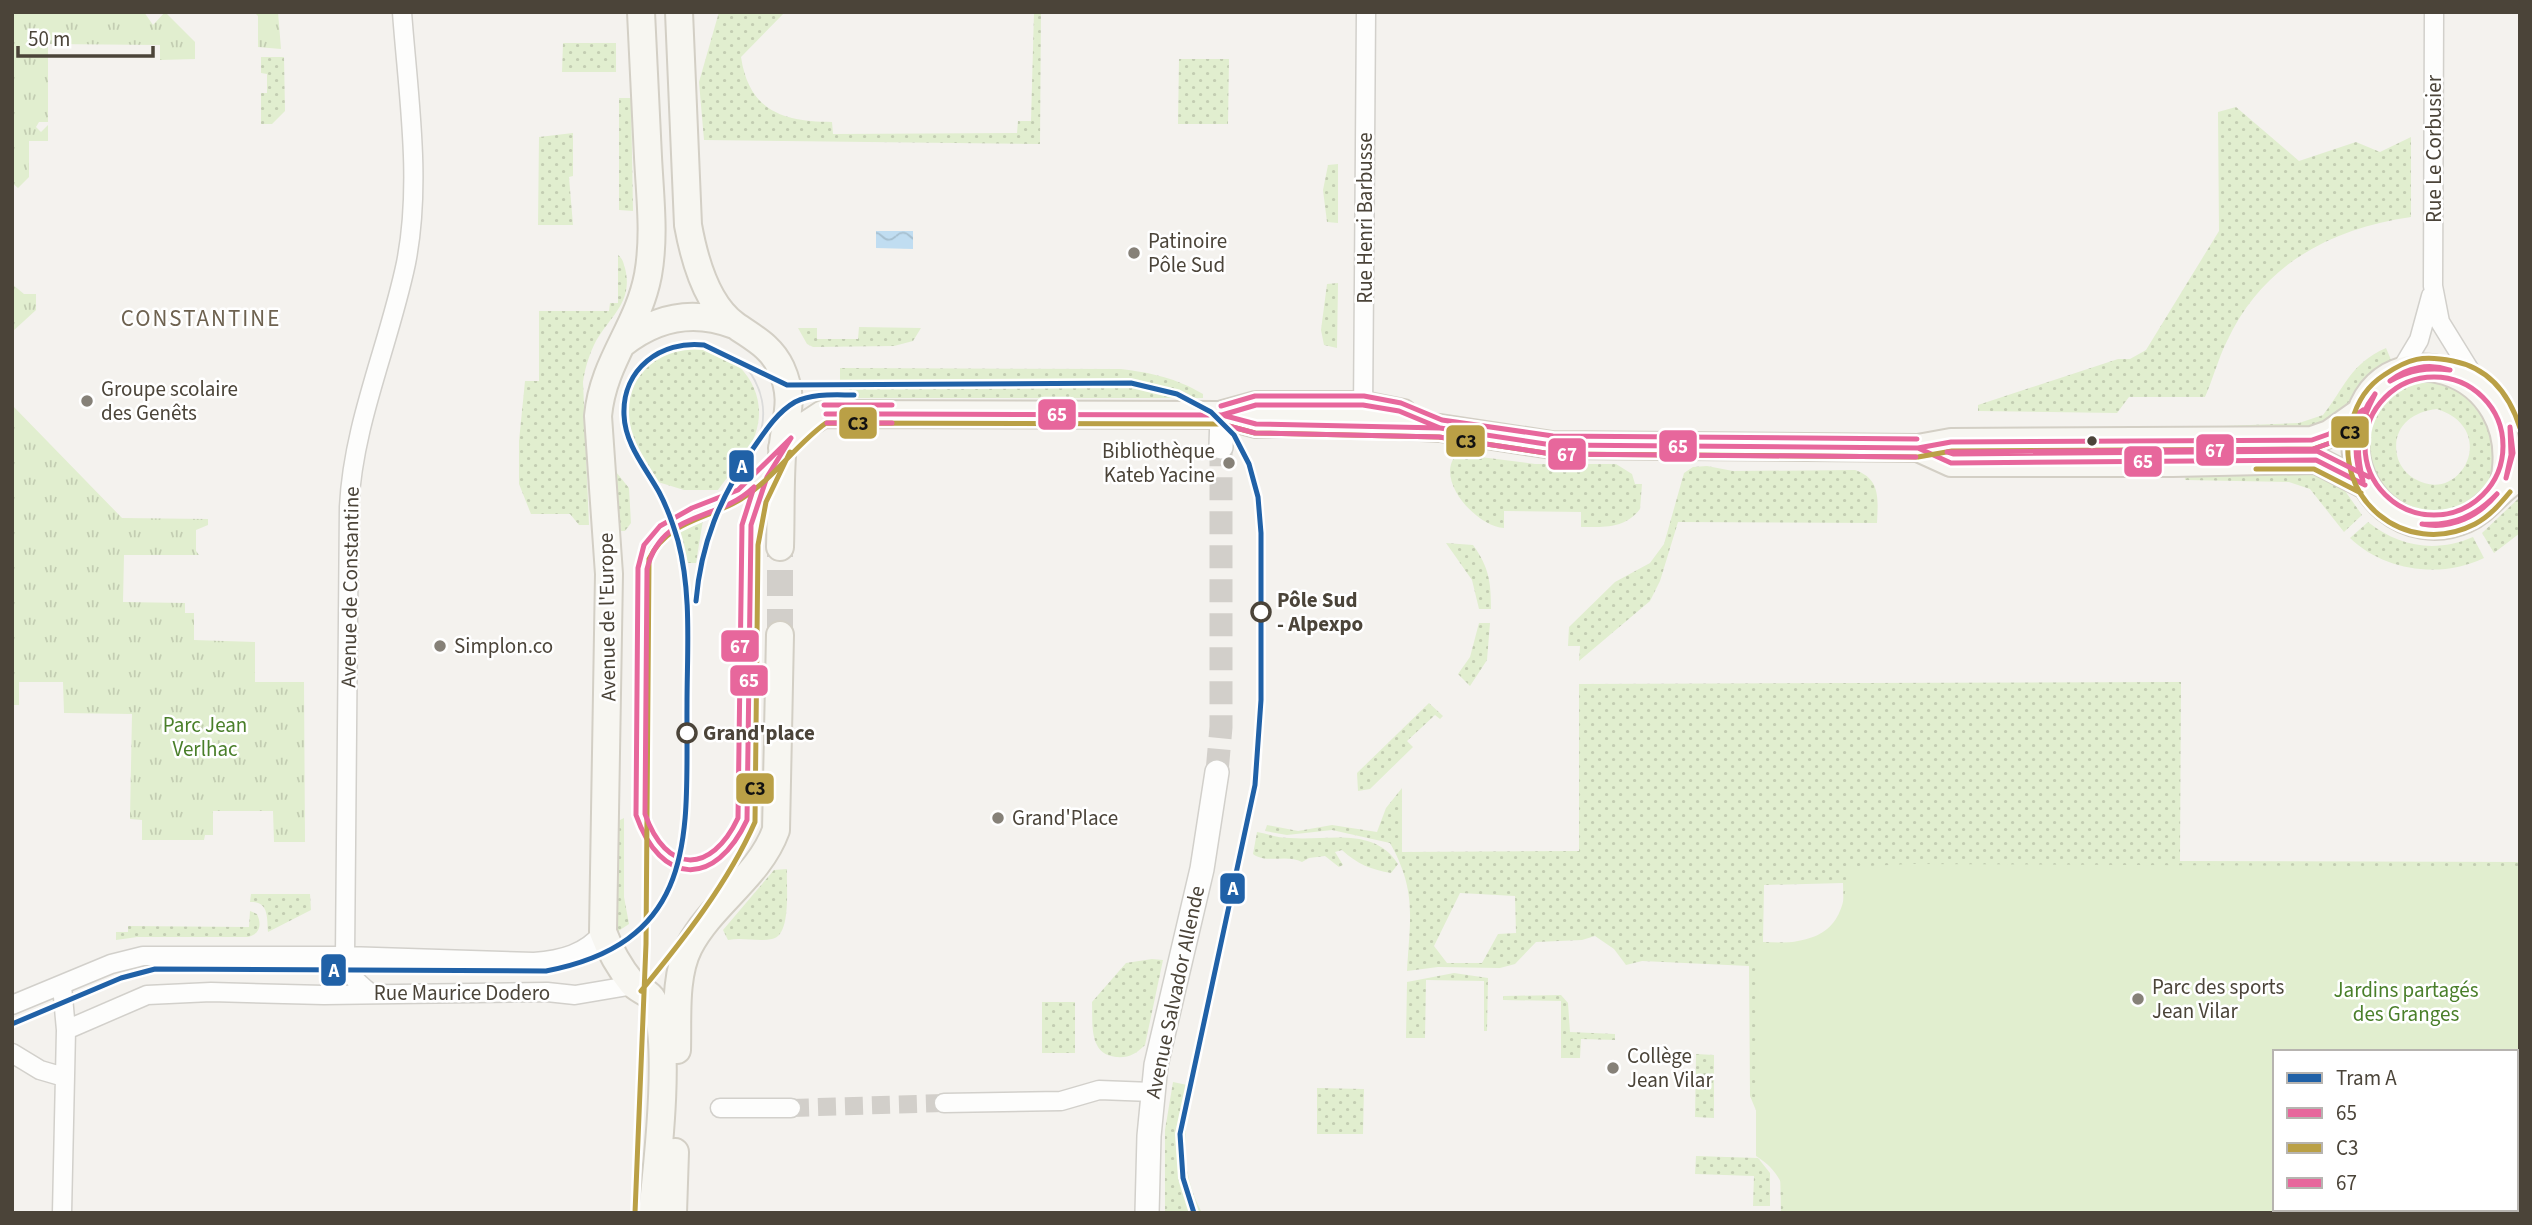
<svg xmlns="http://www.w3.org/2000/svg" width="2532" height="1225" font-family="'Source Sans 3',sans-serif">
	<defs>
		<pattern id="grass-dots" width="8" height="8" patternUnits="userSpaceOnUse" patternTransform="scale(1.75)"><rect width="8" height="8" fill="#e1eecf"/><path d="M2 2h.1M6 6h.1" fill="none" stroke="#c3cdb2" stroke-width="1.8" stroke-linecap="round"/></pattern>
		<pattern id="park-tufts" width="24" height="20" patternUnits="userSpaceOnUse" patternTransform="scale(1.75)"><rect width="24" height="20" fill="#e1eecf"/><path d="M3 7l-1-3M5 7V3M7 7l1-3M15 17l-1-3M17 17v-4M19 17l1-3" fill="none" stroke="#c3cdb2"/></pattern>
		<pattern id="water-waves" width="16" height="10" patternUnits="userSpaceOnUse" patternTransform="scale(1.75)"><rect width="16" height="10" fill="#c0ddf1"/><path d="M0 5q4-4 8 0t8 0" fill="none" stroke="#a6bfcf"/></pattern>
	</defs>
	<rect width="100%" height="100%" fill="#f4f2ee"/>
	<path fill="url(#grass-dots)" fill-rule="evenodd" d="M719 12H785L741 57C749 111 783 122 832 122L833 134 1017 133 1018 121H1031L1034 12H1041L1040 144 704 140 699 82Z
		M563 43H616V72H562Z
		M261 57H284L285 111 272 124H261V93H267V74L261 73Z
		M1179 59H1229L1228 124H1178Z
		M619 98H631L633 211 619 210Z
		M2236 107 2299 161 2356 142 2380 152 2411 137V217C2330 229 2263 264 2227 341 2218 359 2213 379 2205 397H2129L2117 413 1978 411V405L2118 359H2130L2146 350 2219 231 2218 112Z
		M573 133V176L569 177 573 225H538L539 137Z
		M1338 164V223L1327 222 1323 190 1328 165Z
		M618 255C623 259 623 262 625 268 634 304 608 317 594 345 588 358 585 369 583 382L589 525H579L570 514H531L519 484V441L525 381H539V311H609L610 303H618Z
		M1338 283 1337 348 1324 345 1321 330 1327 284Z
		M859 327 921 328 913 341 894 346 813 347 807 344 798 328H817V339H858Z
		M693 345C737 350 771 390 755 435 748 454 730 473 718 490H684L658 482C649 466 636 448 630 429 618 386 651 349 693 345Z
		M2386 348 2392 362 2369 377 2349 405 2317 432 2223 435 2224 426 2299 423 2323 415C2345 387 2350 364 2386 348Z
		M840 368 1121 369C1152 373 1176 378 1203 394V398H840Z
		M2432 381 2465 389 2500 443 2490 485 2483 494 2453 513 2411 512 2388 497 2367 458 2370 428 2376 414 2396 392 2410 385ZM2437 409C2500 429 2461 506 2415 479 2407 475 2401 467 2398 459 2390 430 2409 412 2437 409Z
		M1457 454 1535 464H1616L1632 474 1635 484H1642L1640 509C1625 529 1604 527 1581 527V512L1504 511V528C1477 527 1433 479 1457 454Z
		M1707 466 1733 471 1855 470C1881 479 1878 499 1877 523L1678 522 1660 581 1650 601 1579 661 1580 646H1568L1569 627 1615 582 1650 563 1664 544 1684 473 1693 467Z
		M612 467 629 488 631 523 625 531H617Z
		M2184 469H2315L2343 488 2362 515 2344 532 2310 489 2289 482 2185 480Z
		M2520 497V533L2494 553 2482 533Z
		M686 518 703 520 696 563H688L676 522Z
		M2368 522C2399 547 2436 553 2473 537L2484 558C2441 579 2384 571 2350 538Z
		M1446 543 1473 545C1489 567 1491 582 1491 609H1479L1472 580Z
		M1479 623H1490L1487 660 1470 686 1458 674 1470 657Z
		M2181 682 2180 861 2520 862V1211L2516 1203V1052H2275L1844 930 1843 883 1764 885 1763 942 1844 944 1987 1213H1781L1780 1168 1750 1096 1749 966 1642 961 1626 965 1614 949 1595 936 1582 940 1536 942 1515 964 1500 968 1438 967 1407 971C1410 918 1417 891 1390 843L1332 830 1287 835 1265 831 1267 825 1298 831 1332 825 1377 832 1386 808 1402 788V852L1579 851V684ZM1460 893 1515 896 1516 933 1498 934 1482 963H1447L1434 946Z
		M1429 703 1443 716 1440 719 1435 715 1407 741 1413 747 1370 789 1358 791 1357 773Z
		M624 818V897L629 924 617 932 618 821Z
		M1257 832C1268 834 1279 838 1290 838 1328 841 1374 826 1398 864L1391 873C1372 870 1357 864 1342 850L1335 852 1343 865 1339 867 1325 856 1309 858 1302 862C1287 854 1266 864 1253 854Z
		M787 869C786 885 792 936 772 939 758 942 743 937 728 940L723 930 774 870Z
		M251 894H310L311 910 268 932C267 918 269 901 250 902Z
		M250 911 257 914C262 925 260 934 248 937H137L116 940V932H128V926L249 927Z
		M1152 959 1163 960 1145 1045C1136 1054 1129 1058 1116 1057 1088 1054 1093 1023 1092 1002L1126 963Z
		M1454 973 1488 978 1487 1031H1484V981L1426 980 1425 1038H1406L1407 982Z
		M1561 995 1568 1003 1570 1032 1615 1034V1040L1581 1039 1580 1058H1561V1001L1503 1000V996Z
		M1042 1002H1075V1053H1042Z
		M1696 1054 1714 1055V1118L1695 1117Z
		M1173 1082 1192 1086C1184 1131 1179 1170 1202 1213H1165V1130Z
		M1317 1088 1364 1089 1363 1134H1317Z
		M1696 1156 1758 1158 1770 1173V1206H1753L1754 1176 1695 1174Z"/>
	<path fill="url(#park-tufts)" d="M12 12H144L153 25 165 12 195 42V59L160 60V45L48 44V122H39L36 127 41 132 48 125V141H29V177L18 188 12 183Z
		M254 12H278L281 49 258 47V16Z
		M12 284 24 294H36V310L12 332Z
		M12 405 122 518 208 519V525L196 530V551L199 555H124L123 602 185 603V613H194V640L255 642V682H304L305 842H274L273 811H213V835H205L204 840H142V820L130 819 132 714 64 713 63 682H19V705H12Z"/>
	<path fill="#e1eecf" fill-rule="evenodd" d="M1910 864 2520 867V1213H1787C1787 1187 1778 1170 1756 1156V945C1818 942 1846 937 1847 867ZM2275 1052H2516V1209H2275Z"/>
	<path fill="url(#water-waves)" d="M876 231H913V249L876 248Z"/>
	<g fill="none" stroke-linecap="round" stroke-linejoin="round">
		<path stroke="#d2cfca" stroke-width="18" stroke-dasharray="18 9" stroke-linecap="butt" d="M791 1108 944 1103"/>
		<path stroke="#d2cfca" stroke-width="23" stroke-dasharray="23 11" stroke-linecap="butt" d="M1217 772 1221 727V447"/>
		<path stroke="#d2cfca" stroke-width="26" stroke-dasharray="26 13" stroke-linecap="butt" d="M780 635V547"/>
		<g stroke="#d2d0cb" stroke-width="21">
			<path id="minor" d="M2434 12 2433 286 2440 322 2474 377
				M2398 375 2419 340 2431 296
				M1363 415 1366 12
				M62 986 66 1030 62 1213
				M369 992C355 981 348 974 345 956L349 507C353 423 389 345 406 263 422 182 408 94 402 12
				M12 1005 111 964 143 956H345L534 962C561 960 586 954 603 932
				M66 1030 147 995 211 992 324 995 547 992 575 995 634 985
				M12 1053 40 1070 64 1077
				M944 1103 1061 1101 1099 1090 1152 1092
				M720 1108H791"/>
		</g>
		<g stroke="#d2d0cb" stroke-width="26">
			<path id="tertiary" d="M1221 447 1222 415
				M1147 1213 1149 1136 1156 1065 1202 869 1217 772"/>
		</g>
		<g stroke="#d3cfc5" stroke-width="30">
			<path id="secondary" d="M641 12C643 61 646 109 648 157 650 197 655 236 648 275 638 328 603 361 598 416L609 574 603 932C610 951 619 967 632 983 638 990 649 992 653 1000 673 1036 657 1168 652 1213
				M679 12 688 225C694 258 706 304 735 325 753 338 771 346 781 368 797 403 783 422 782 456 780 487 781 517 780 547
				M622 344C656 317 693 309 734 325
				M1223 414 1256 405H1363L1403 413
				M782 448 800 429 823 414 1222 415 1256 424H1362L1440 428 1552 445 1918 448 1951 442 2312 440 2329 434 2363 410
				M1918 448 1951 463H2173L2316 460 2365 485
				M2503 486C2532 363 2371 321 2356 432 2348 493 2407 545 2466 519 2488 509 2499 488 2520 477
				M677 1050C678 1019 674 976 689 947 712 903 759 877 776 830L780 635
				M673 1213 675 1152"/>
		</g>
		<use href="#minor" stroke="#fdfdfc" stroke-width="18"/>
		<use href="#tertiary" stroke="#fdfdfc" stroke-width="23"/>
		<use href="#secondary" stroke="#f7f6f1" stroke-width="26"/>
		<path stroke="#dbdbda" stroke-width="2" d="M742 362C763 386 769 414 757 443"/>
		<g stroke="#fff" stroke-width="10">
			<path id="bus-1" d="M2390 381C2407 367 2429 363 2450 370
				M2390 381C2410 370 2427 367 2450 370
				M826 414H892
				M826 414H892
				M892 414 1222 415
				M892 414 1222 415
				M1222 415 1256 424 1440 428
				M1222 415 1256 405H1363L1399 411 1440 428
				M1440 428 1552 445 1918 448
				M791 438 767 477 751 525 747 820C715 888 661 886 636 815L638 568 644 545 660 526 692 508 738 490Z
				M1918 448 1951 463 2316 460 2365 485
				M1918 448 1951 442 2312 440 2329 434 2363 410
				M2506 478 2511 455 2510 427
				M2506 478 2513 453 2510 427
				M2363 481C2350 452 2356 419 2375 394
				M2363 481C2354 445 2358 427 2375 394
				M2422 524C2453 526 2476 516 2497 494
				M2422 524C2451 530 2479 516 2497 494"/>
		</g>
		<g stroke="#fff" stroke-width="10">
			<path id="bus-2" d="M2256 469H2314L2361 493
				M2510 492C2500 504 2490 516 2475 524 2405 560 2329 497 2352 421 2357 402 2367 386 2384 375 2409 358 2423 355 2453 361 2489 368 2509 393 2520 428
				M641 991C683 940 728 883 755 822L758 545 766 502 790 452
				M635 1213 646 944 649 559C668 520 707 520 741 499 774 479 795 445 826 423L1221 424 1255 433 1439 437 1552 454 1918 457 1952 451 2313 449 2333 442 2368 417"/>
		</g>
		<g stroke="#fff" stroke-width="10">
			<path id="bus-3" d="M2365 446a69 69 0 1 1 138 0a69 69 0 1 1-138 0Z
				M824 405H892
				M1221 406 1255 396H1364L1401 403 1442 420 1553 436 1917 439
				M2368 417 2333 442 2313 449 1947 452 1953 454 2317 451 2369 477
				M827 423H892
				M1221 424 1255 433 1439 437 1552 454 1916 457
				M754 487 742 525 738 818C711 875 666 874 645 814L647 569C662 509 717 523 754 487Z"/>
		</g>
		<use href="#bus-1" stroke="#e7679c" stroke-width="5"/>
		<use href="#bus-2" stroke="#baa046" stroke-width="5"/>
		<use href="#bus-3" stroke="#e7679c" stroke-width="5"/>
		<g stroke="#fff" stroke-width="10">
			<path id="tram-1" d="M696 601C701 543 720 498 752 450 764 433 776 413 795 402 813 393 834 395 854 395
				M12 1024 121 978 155 969 546 971C702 941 686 830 687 705 687 651 692 594 678 541 673 524 667 507 659 492 645 467 625 444 624 415 622 369 661 340 704 345L787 385 1131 383 1177 394 1211 412 1234 435 1249 464 1258 497 1261 533V700L1255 785 1180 1134 1183 1178 1194 1213"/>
		</g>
		<use href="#tram-1" stroke="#2061a7" stroke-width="5"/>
	</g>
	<g fill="#868178" stroke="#fff" stroke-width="2.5">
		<circle cx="1134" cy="253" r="7"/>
		<circle cx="87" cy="401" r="7"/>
		<circle cx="1229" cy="463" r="7"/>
		<circle cx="440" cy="646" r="7"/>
		<circle cx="998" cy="818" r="7"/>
		<circle cx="2138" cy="999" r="7"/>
		<circle cx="1613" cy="1068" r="7"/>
	</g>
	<circle fill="#4b4439" stroke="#fff" stroke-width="2.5" cx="2092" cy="441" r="6"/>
	<g fill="#fff" stroke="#4b4439" stroke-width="3.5">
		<circle cx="1261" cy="612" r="9"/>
		<circle cx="687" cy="733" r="9"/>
	</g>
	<g text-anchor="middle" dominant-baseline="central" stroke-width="5" stroke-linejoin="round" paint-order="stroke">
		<g font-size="21" fill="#4b4439" stroke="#fff">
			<text transform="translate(2434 149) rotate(-90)">Rue Le Corbusier</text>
			<text transform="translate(1365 218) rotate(-90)">Rue Henri Barbusse</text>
			<text transform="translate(350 587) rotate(-89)">Avenue de Constantine</text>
			<text transform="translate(607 617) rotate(-91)">Avenue de l'Europe</text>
			<text transform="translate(1175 992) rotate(-78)">Avenue Salvador Allende</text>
			<text x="462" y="993">Rue Maurice Dodero</text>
		</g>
		<g font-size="21" fill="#4b4439" stroke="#fff" text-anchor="start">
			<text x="1148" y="241">Patinoire<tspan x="1148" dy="24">Pôle Sud</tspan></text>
			<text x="101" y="389">Groupe scolaire<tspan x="101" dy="24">des Genêts</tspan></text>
			<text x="1215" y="451" text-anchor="end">Bibliothèque<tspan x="1215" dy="24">Kateb Yacine</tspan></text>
			<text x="454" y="646">Simplon.co</text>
			<text x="1012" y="818">Grand'Place</text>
			<text x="2152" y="987">Parc des sports<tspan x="2152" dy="24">Jean Vilar</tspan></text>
			<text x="1627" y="1056">Collège<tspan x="1627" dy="24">Jean Vilar</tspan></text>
		</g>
		<g font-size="21" font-weight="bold" fill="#4b4439" stroke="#fff" text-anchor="start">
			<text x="1277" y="600">Pôle Sud<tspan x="1277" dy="24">- Alpexpo</tspan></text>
			<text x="703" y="733">Grand'place</text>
		</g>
		<g font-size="21" fill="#4a7f2a" stroke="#fff">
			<text x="205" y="725">Parc Jean<tspan x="205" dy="24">Verlhac</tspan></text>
			<text x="2406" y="990">Jardins partagés<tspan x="2406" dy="24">des Granges</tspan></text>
		</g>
		<g font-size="23" letter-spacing="2" fill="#6e6250" stroke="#fff">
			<text x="201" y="318">CONSTANTINE</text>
		</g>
	</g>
	<g stroke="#fff" stroke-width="2.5">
		<rect x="1037" y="398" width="40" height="33" rx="7" fill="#e7679c"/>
		<rect x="838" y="406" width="40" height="34" rx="7" fill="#baa046"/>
		<rect x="2330" y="415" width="40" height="34" rx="7" fill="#baa046"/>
		<rect x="1445" y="424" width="41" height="34" rx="7" fill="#baa046"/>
		<rect x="1658" y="429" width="40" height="34" rx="7" fill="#e7679c"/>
		<rect x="2195" y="433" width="40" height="34" rx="7" fill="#e7679c"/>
		<rect x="1547" y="437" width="40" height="34" rx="7" fill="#e7679c"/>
		<rect x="2123" y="445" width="40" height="33" rx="7" fill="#e7679c"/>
		<rect x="728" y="449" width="27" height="34" rx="7" fill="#2061a7"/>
		<rect x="720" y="629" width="40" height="34" rx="7" fill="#e7679c"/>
		<rect x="729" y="664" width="40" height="33" rx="7" fill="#e7679c"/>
		<rect x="735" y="772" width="40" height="33" rx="7" fill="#baa046"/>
		<rect x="1219" y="872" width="27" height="33" rx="7" fill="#2061a7"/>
		<rect x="320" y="953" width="27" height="34" rx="7" fill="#2061a7"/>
	</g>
	<g font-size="19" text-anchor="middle" font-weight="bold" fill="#fff">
		<text x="1057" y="421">65</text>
		<text x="1678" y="453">65</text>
		<text x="2215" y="457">67</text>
		<text x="1567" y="461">67</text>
		<text x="2143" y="468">65</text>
		<text x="742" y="473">A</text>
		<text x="740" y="653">67</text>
		<text x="749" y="687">65</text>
		<text x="1233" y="895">A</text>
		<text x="334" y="977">A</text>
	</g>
	<g font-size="19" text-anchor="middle" font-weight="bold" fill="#111">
		<text x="858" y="430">C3</text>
		<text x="2350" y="439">C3</text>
		<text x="1466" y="448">C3</text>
		<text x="755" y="795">C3</text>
	</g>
	<rect width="2532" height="1225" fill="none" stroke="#4b4439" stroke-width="28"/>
	<rect x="2273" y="1050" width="245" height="161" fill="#ffffff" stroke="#b7b4b0" stroke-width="2"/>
	<rect x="2287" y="1073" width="35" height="10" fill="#2061a7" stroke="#b7b4b0" stroke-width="2"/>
	<text x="2336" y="1085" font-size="21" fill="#4b4439">Tram A</text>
	<rect x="2287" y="1108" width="35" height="10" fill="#e7679c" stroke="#b7b4b0" stroke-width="2"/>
	<text x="2336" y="1120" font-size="21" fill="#4b4439">65</text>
	<rect x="2287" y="1143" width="35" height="10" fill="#baa046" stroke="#b7b4b0" stroke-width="2"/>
	<text x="2336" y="1155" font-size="21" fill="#4b4439">C3</text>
	<rect x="2287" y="1178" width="35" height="10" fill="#e7679c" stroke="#b7b4b0" stroke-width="2"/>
	<text x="2336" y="1190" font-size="21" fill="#4b4439">67</text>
	<path d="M18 46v10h135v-10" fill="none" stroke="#4b4439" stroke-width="3.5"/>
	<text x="28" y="46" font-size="21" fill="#4b4439" stroke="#ffffff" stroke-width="5" paint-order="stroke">50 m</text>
</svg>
